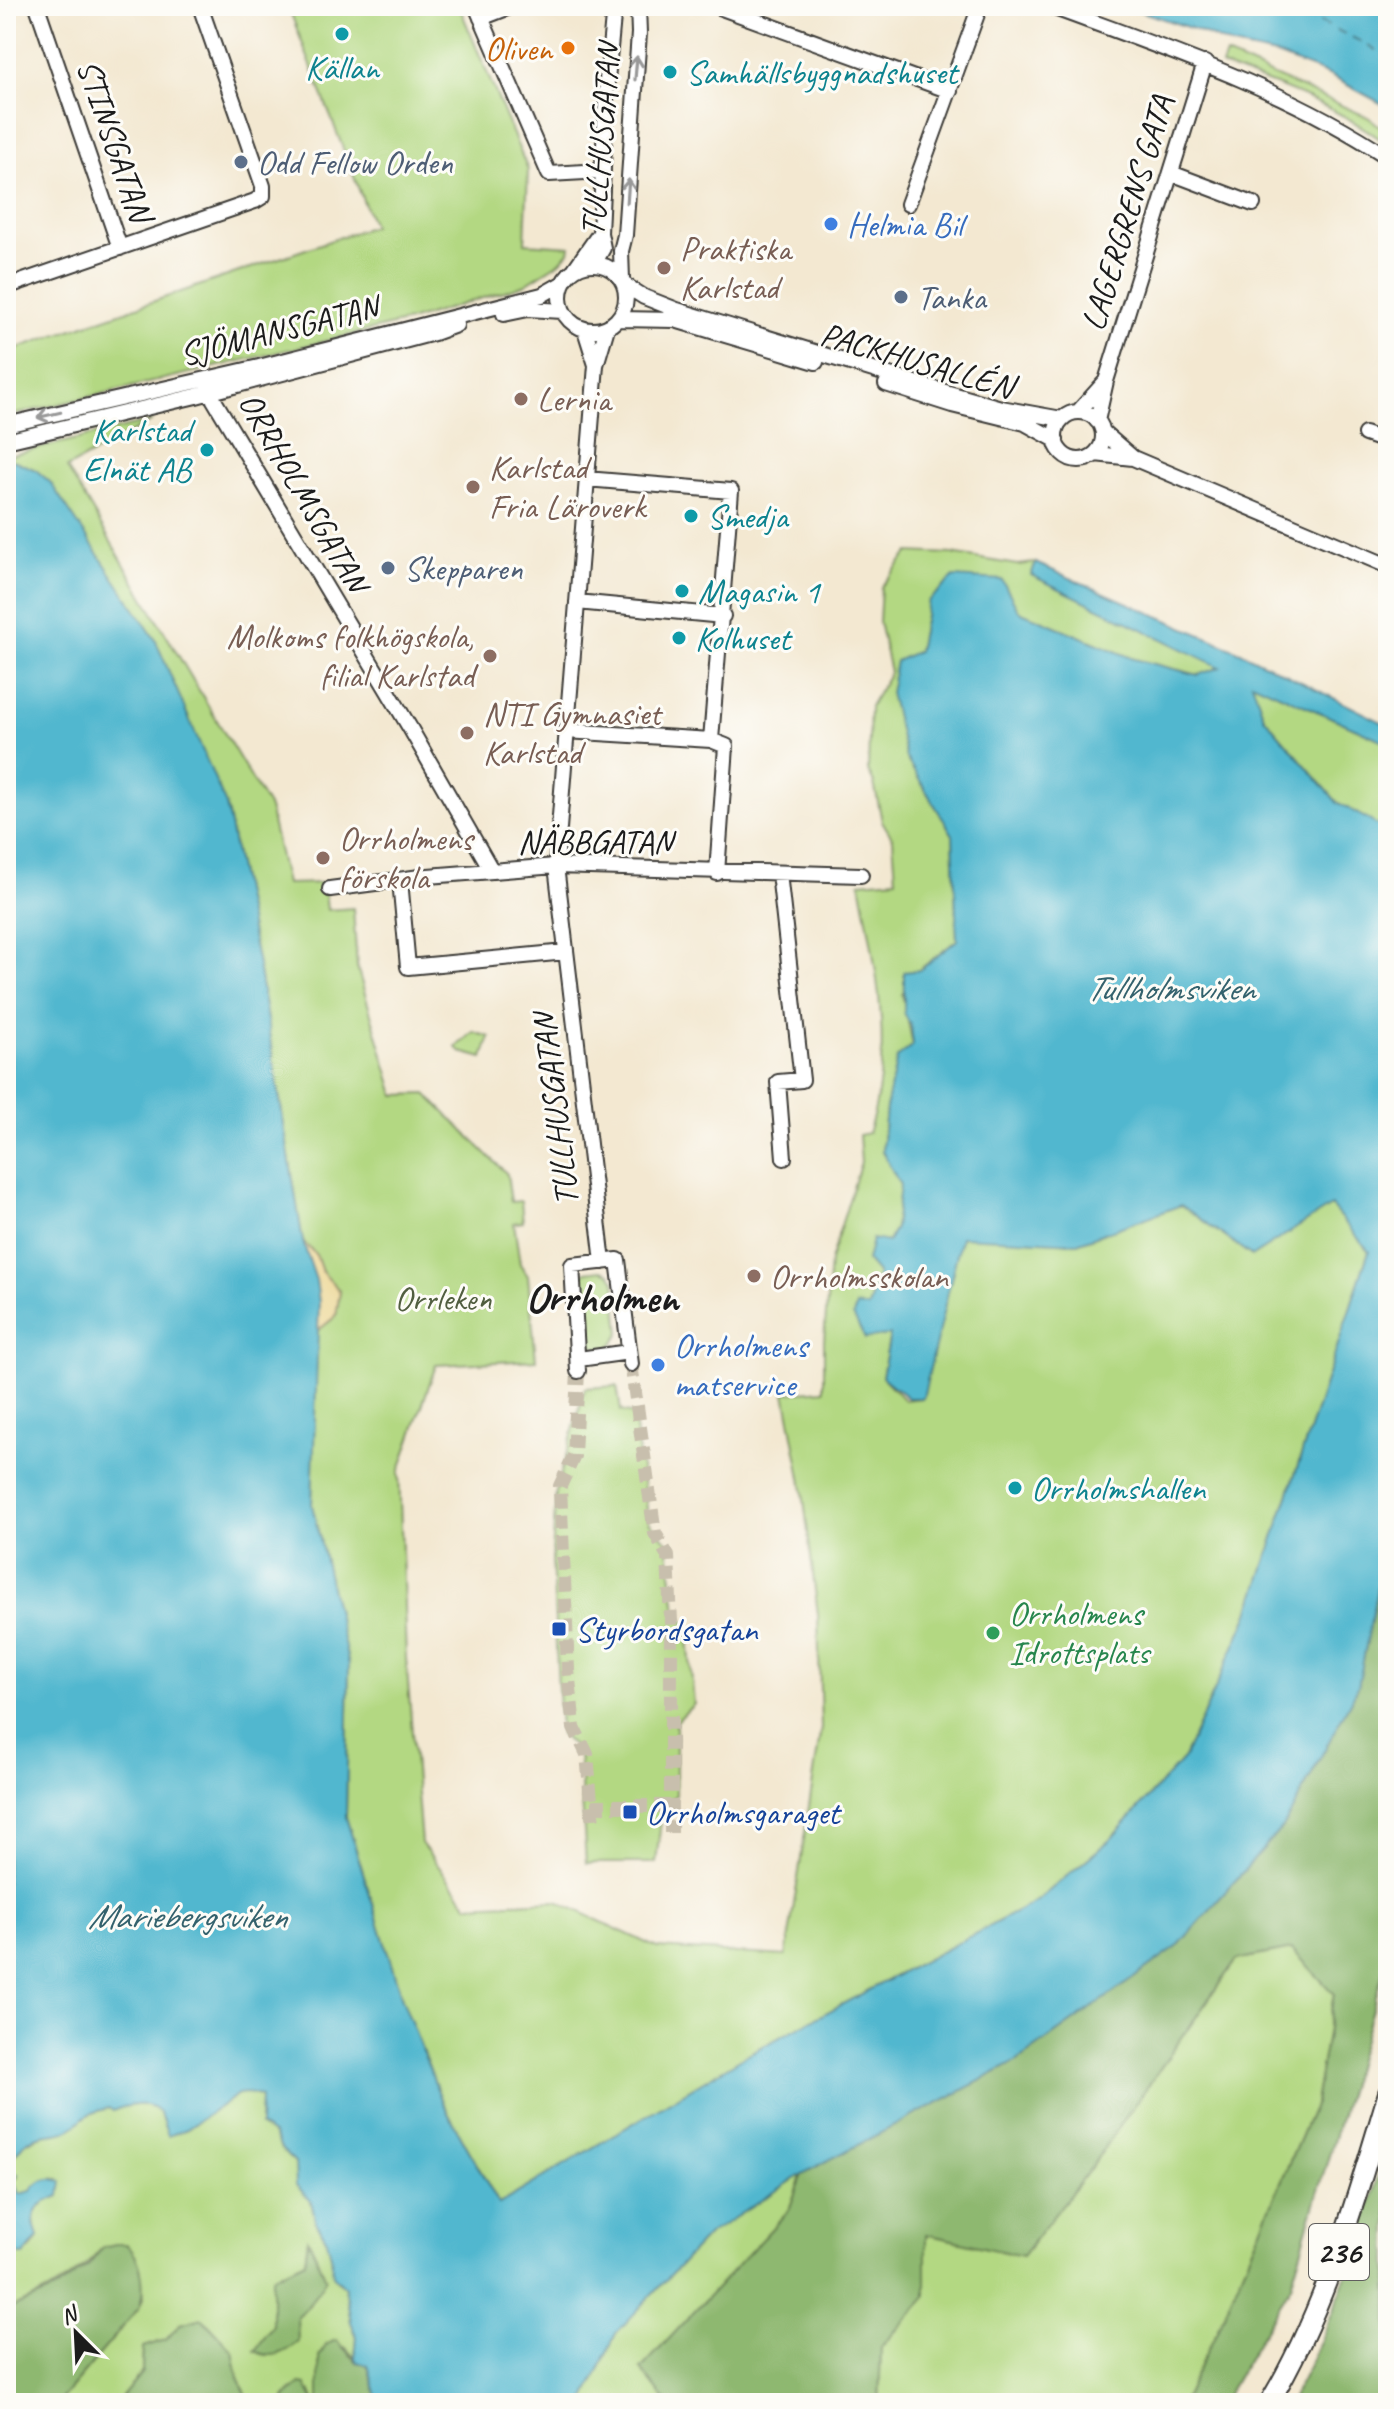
<svg xmlns="http://www.w3.org/2000/svg" width="1394" height="2409" font-family="Caveat,sans-serif">
	<rect width="100%" height="100%" fill="#fdfcf7"/>
	<filter id="ink" filterUnits="userSpaceOnUse"><feTurbulence type="fractalNoise" baseFrequency=".0125" numOctaves="2"/><feDisplacementMap in="SourceGraphic" scale="16" xChannelSelector="R" yChannelSelector="G"/><feConvolveMatrix kernelMatrix="1 2 1 2 8 2 1 2 1" color-interpolation-filters="sRGB"/></filter>
	<filter id="wash" filterUnits="userSpaceOnUse"><feTurbulence type="fractalNoise" baseFrequency=".006" numOctaves="4" result="noise"/><feDisplacementMap in="SourceGraphic" scale="32" xChannelSelector="R" yChannelSelector="G"/><feGaussianBlur stdDeviation="1.8" result="paint"/><feColorMatrix in="noise" values="0 0 0 0 0 0 0 0 0 0 0 0 0 0 0 0 0 1.4 0 .05"/><feComposite in="paint" operator="in"/></filter>
	<g filter="url(#wash)">
		<rect width="100%" height="100%" fill="#f3e8d1"/>
		<path fill="#b3d882" stroke="#687a4f" stroke-width="2" fill-rule="evenodd" d="M288 6H459L528 170 525 243 570 246 569 252 560 262 524 285 409 321 13 415 6 392V352L373 226Z
			M1226 55 1368 117 1388 132V145C1339 107 1280 86 1222 66Z
			M152 421 67 468 269 808 286 884 324 883 327 910 353 908 357 967 395 1095 426 1094 507 1174 511 1202 521 1201 523 1222 514 1223 520 1264 528 1276 536 1360 436 1365 399 1473 406 1658 421 1843 468 1905 557 1901 657 1948 786 1956 821 1728 818 1615 802 1483 785 1393 824 1390V1341L830 1261 861 1162 859 1135 868 1133C896 1052 875 964 860 882L896 879 893 839 882 821 874 783 868 771 870 706 890 672 879 622 881 587 909 552 952 554 1017 565 1036 563 1032 575 1221 667 1199 675 1134 659 1019 611 928 601 918 652 906 758 953 835 957 940 919 970 902 994 913 1045 886 1108 882 1151 901 1185 895 1228 888 1242 873 1240 867 1261 878 1273 868 1308 890 1334 882 1377 904 1400 922 1398 961 1236 1077 1243 1181 1205 1252 1256 1331 1205 1369 1251 1248 1616 1184 1758 1110 1840 1037 1901 750 2053 499 2204 443 2104 402 1999 346 1817 349 1665 312 1505 316 1332 336 1316 340 1291 322 1272 316 1255 303 1242 258 965 226 805 36 470 13 460 6 462V456Z
			M1251 681 1388 743V831L1337 802 1264 717Z
			M473 1032 490 1037 483 1058 461 1052 456 1047Z
			M602 1270 610 1273 615 1281 620 1334 610 1347 595 1348 583 1337 579 1278 586 1272Z
			M617 1386 621 1411 633 1414 649 1522 667 1541 676 1610 687 1626 694 1704 676 1722V1795L662 1812 656 1863H586L579 1752 560 1734 552 1557 556 1491 585 1388Z
			M1292 1949 1334 1993 1315 2103 1217 2331 1182 2403H879L881 2347 926 2297V2234L1022 2256 1087 2173 1236 1960Z
			M247 2092 261 2097 260 2126 273 2134 282 2150 295 2162 311 2201 316 2222 327 2240 337 2280 345 2287 351 2322 357 2337 355 2358 345 2347 319 2356V2403H315L311 2391 292 2389 285 2398 284 2403H251L238 2378 233 2351 180 2324 166 2340 143 2347 142 2372 117 2403H58L139 2308 143 2298 140 2267 103 2247C77 2279 44 2295 6 2310V2254C25 2255 29 2255 38 2237 29 2211 35 2204 60 2196L59 2179C43 2177 42 2185 31 2191 27 2193 22 2193 18 2194L14 2181 18 2177 11 2173 12 2167H6V2160L13 2157C24 2135 50 2135 72 2126 78 2124 82 2118 88 2115 99 2109 143 2100 155 2108 163 2113 163 2128 169 2135L187 2129 238 2094ZM308 2241 309 2305 255 2351 272 2327V2277L305 2261Z
			M802 2174 789 2210 641 2369 668 2403H584L616 2333 708 2235Z"/>
		<path fill="#8eb870" stroke="#556a46" stroke-width="2" d="M1388 1532V1955L1291 2285 1222 2403H1182L1217 2331 1315 2103 1334 1994 1292 1949 1236 1960 1087 2173 1022 2256 926 2234V2297L881 2347 879 2403H668L641 2369 789 2210 802 2174 1016 2062 1177 1947 1285 1824 1358 1687Z
			M1388 2141V2403H1289C1336 2320 1363 2232 1388 2141Z
			M308 2239 326 2278 309 2305 297 2316 298 2342C284 2353 272 2360 255 2351L272 2327V2277L305 2261Z
			M115 2244H126C143 2259 146 2288 139 2308L58 2403H6V2310L54 2290 88 2266 103 2247Z
			M202 2318 233 2351 238 2378 251 2403H117L142 2372 143 2347 166 2340 180 2324Z
			M336 2340 357 2362 367 2364 379 2403H319V2356L327 2344Z
			M300 2384 306 2385 315 2403H284L285 2398Z"/>
		<path fill="#eeda9e" stroke="#857b5d" stroke-width="2" d="M303 1242 316 1255 322 1272 340 1291 336 1316 316 1332C319 1296 315 1276 303 1242Z"/>
		<path fill="#51b7cf" stroke="#366a76" stroke-width="2" d="M1125 6H1388V107L1327 74 1276 55 1233 46 1196 30Z
			M13 460 36 470 50 482 155 639 226 805 258 965 303 1242 316 1280 319 1302 312 1505 349 1665 346 1817 402 1999 443 2104 499 2204 750 2053 1037 1901 1110 1840 1184 1758 1248 1616 1369 1251 1331 1206 1252 1256 1181 1205 1077 1243 961 1237 923 1398H908L882 1377 890 1335 865 1339 853 1316 856 1306 868 1308 878 1274 867 1261 872 1239 888 1242 895 1228 900 1185 882 1151 886 1108 897 1058 913 1045 911 1026 904 1013V972L920 970 957 940 953 835 906 758 890 693 896 661 918 651 928 601 954 577 1002 580 1019 611 1134 659 1198 675 1220 667 1031 575 1036 563 1243 653 1388 725V743L1252 682 1264 717 1337 802 1388 831V1532L1358 1687 1285 1824 1177 1947 1016 2062 802 2174 708 2235 616 2333 584 2403H379L368 2365 357 2362 355 2358 357 2337 351 2322 345 2287 333 2275 331 2256 327 2240 316 2222 311 2201 296 2185 295 2162 282 2150 273 2134 260 2126 261 2097C253 2093 247 2092 238 2094L187 2129 168 2136C164 2128 163 2117 158 2111 149 2100 123 2106 113 2111L109 2108C101 2110 91 2112 85 2117 79 2122 73 2129 65 2131 52 2135 38 2133 27 2141 21 2146 23 2150 14 2153L13 2157 6 2160V462Z
			M6 2167H12L11 2172 18 2174 14 2181 19 2194 31 2191C37 2181 52 2175 62 2182L60 2196C36 2204 28 2211 38 2237L24 2255 6 2254V2206L12 2208 10 2202 13 2192 9 2186 6 2189Z"/>
		<g fill="none" stroke-linecap="round" stroke-linejoin="round">
			<path stroke="#34626d" stroke-width="2" stroke-dasharray="10 8" stroke-linecap="butt" d="M1287 6 1370 46 1388 58"/>
		</g>
	</g>
	<g filter="url(#ink)">
		<g fill="none" stroke-linecap="round" stroke-linejoin="round">
			<path stroke="#c8bfad" stroke-width="14" stroke-dasharray="14 7" stroke-linecap="butt" d="M631 1364 655 1533 668 1556 671 1621V1833
				M578 1371 574 1456 560 1486 568 1670 574 1728 587 1754 593 1824
				M592 1806H670"/>
			<g stroke="#3c3b37" stroke-width="18">
				<path id="minor" d="M37 6 120 248
					M476 6 549 174 603 171
					M716 6 950 91
					M1049 6C1166 49 1284 88 1388 157
					M481 18 512 6
					M1171 173 1253 204
					M908 204 980 6
					M560 297a33 33 0 1 1 66 0a33 33 0 1 1-66 0Z
					M594 264 603 248 600 233 607 80 614 6
					M574 270 600 233
					M622 279 621 251 625 235 639 33 638 6
					M625 285 644 297 677 310 945 392 1001 408 1062 419
					M6 287 255 201 263 196V186L200 6
					M504 314 528 309 563 311
					M619 319 675 320 816 362
					M585 330 596 365
					M886 384 952 405 1025 423 1056 440
					M212 392 214 400 410 728 492 871
					M1078 412 1106 381
					M1055 436a24 24 0 1 1 48 0a24 24 0 1 1-48 0Z
					M1097 421 1106 381 1205 63
					M6 425 259 367 542 295 563 283
					M1103 432 1133 458
					M1365 434 1388 442
					M6 441 196 396 434 333 456 325
					M1095 454 1133 458 1388 566
					M586 479 731 491 711 740
					M577 602 723 616
					M566 731 711 740 726 746 717 873
					M779 873 802 1080 778 1082 784 1158
					M400 880 408 967 566 952
					M330 889 428 876 556 866 861 875
					M603 1262 556 866 596 365 607 328
					M579 1359 629 1352
					M578 1371 572 1265 618 1260 631 1364"/>
			</g>
			<g stroke="#3c3b37" stroke-width="22">
				<path id="major" d="M1269 2403C1327 2306 1355 2201 1388 2093"/>
			</g>
			<use href="#minor" stroke="#fff" stroke-width="14"/>
			<use href="#major" stroke="#fff" stroke-width="18"/>
		</g>
		<defs><path id="oneway-shaft" d="M-6 0H5M1.5-3L5.5 0L1.5 3" fill="none" stroke-width="1.6" stroke-linecap="round" stroke-linejoin="round" transform="scale(2)"/></defs>
		<g stroke="#999">
			<use href="#oneway-shaft" transform="translate(636 68) rotate(-85)"/>
			<use href="#oneway-shaft" transform="translate(628 191) rotate(-86)"/>
			<use href="#oneway-shaft" transform="translate(49 415) rotate(167)"/>
		</g>
	</g>
	<g fill="#0f9aa8" stroke="#fdfcf7" stroke-width="3">
		<circle cx="342" cy="34" r="8"/>
		<circle cx="670" cy="72" r="8"/>
		<circle cx="207" cy="450" r="8"/>
		<circle cx="691" cy="516" r="8"/>
		<circle cx="682" cy="591" r="8"/>
		<circle cx="679" cy="638" r="8"/>
		<circle cx="1015" cy="1488" r="8"/>
	</g>
	<circle fill="#e8710a" stroke="#fdfcf7" stroke-width="3" cx="568" cy="48" r="8"/>
	<g fill="#5c6f8a" stroke="#fdfcf7" stroke-width="3">
		<circle cx="241" cy="162" r="8"/>
		<circle cx="901" cy="297" r="8"/>
		<circle cx="388" cy="568" r="8"/>
	</g>
	<g fill="#3f7fe0" stroke="#fdfcf7" stroke-width="3">
		<circle cx="831" cy="224" r="8"/>
		<circle cx="658" cy="1365" r="8"/>
	</g>
	<g fill="#8d6e63" stroke="#fdfcf7" stroke-width="3">
		<circle cx="664" cy="268" r="8"/>
		<circle cx="521" cy="399" r="8"/>
		<circle cx="473" cy="487" r="8"/>
		<circle cx="490" cy="656" r="8"/>
		<circle cx="467" cy="733" r="8"/>
		<circle cx="323" cy="858" r="8"/>
		<circle cx="754" cy="1276" r="8"/>
	</g>
	<g fill="#1a4fb4" stroke="#fdfcf7" stroke-width="3">
		<rect x="551" y="1621" width="16" height="16" rx="4"/>
		<rect x="622" y="1804" width="16" height="16" rx="4"/>
	</g>
	<circle fill="#2e9e5b" stroke="#fdfcf7" stroke-width="3" cx="993" cy="1633" r="8"/>
	<g text-anchor="middle" dominant-baseline="central" stroke-width="6" stroke-linejoin="round" paint-order="stroke">
		<rect fill="#fdfcf7" stroke="#605f5e" stroke-width="2" x="1309" y="2224" width="60" height="56" rx="6"/>
		<g font-size="32" font-weight="bold" fill="#1c1c1c">
			<text x="1339" y="2252">236</text>
		</g>
		<g font-size="34" fill="#c56008" stroke="#fdfcf7" text-anchor="end">
			<text x="552" y="48">Oliven</text>
		</g>
		<g font-size="34" fill="#0d838f" stroke="#fdfcf7" text-anchor="start">
			<text x="342" y="67" text-anchor="middle">Källan</text>
			<text x="686" y="72">Samhällsbyggnadshuset</text>
			<text x="191" y="430" text-anchor="end">Karlstad<tspan x="191" dy="39">Elnät AB</tspan></text>
			<text x="707" y="516">Smedja</text>
			<text x="698" y="591">Magasin 1</text>
			<text x="695" y="638">Kolhuset</text>
			<text x="1031" y="1488">Orrholmshallen</text>
		</g>
		<g font-size="34" fill="#1c1c1c" stroke="#fdfcf7">
			<text transform="translate(115 140) rotate(71)">STINSGATAN</text>
			<text transform="translate(600 140) rotate(-85)">TULLHUSGATAN</text>
			<text transform="translate(1127 213) rotate(-73)">LAGERGRENS GATA</text>
			<text transform="translate(279 330) rotate(-14)">SJÖMANSGATAN</text>
			<text transform="translate(917 360) rotate(16)">PACKHUSALLÉN</text>
			<text transform="translate(304 492) rotate(60)">ORRHOLMSGATAN</text>
			<text x="595" y="841">NÄBBGATAN</text>
			<text transform="translate(555 1110) rotate(-97)">TULLHUSGATAN</text>
		</g>
		<g font-size="34" fill="#4e5e75" stroke="#fdfcf7" text-anchor="start">
			<text x="257" y="162">Odd Fellow Orden</text>
			<text x="917" y="297">Tanka</text>
			<text x="404" y="568">Skepparen</text>
		</g>
		<g font-size="34" fill="#366cbe" stroke="#fdfcf7" text-anchor="start">
			<text x="847" y="224">Helmia Bil</text>
			<text x="674" y="1345">Orrholmens<tspan x="674" dy="39">matservice</tspan></text>
		</g>
		<g font-size="34" fill="#785e54" stroke="#fdfcf7" text-anchor="start">
			<text x="680" y="248">Praktiska<tspan x="680" dy="39">Karlstad</tspan></text>
			<text x="537" y="399">Lernia</text>
			<text x="489" y="467">Karlstad<tspan x="489" dy="39">Fria Läroverk</tspan></text>
			<text x="474" y="636" text-anchor="end">Molkoms folkhögskola,<tspan x="474" dy="39">filial Karlstad</tspan></text>
			<text x="483" y="713">NTI Gymnasiet<tspan x="483" dy="39">Karlstad</tspan></text>
			<text x="339" y="838">Orrholmens<tspan x="339" dy="39">förskola</tspan></text>
			<text x="770" y="1276">Orrholmsskolan</text>
		</g>
		<g font-size="34" fill="#515e40" stroke="#fdfcf7">
			<text x="443" y="1298">Orrleken</text>
		</g>
		<g font-size="34" fill="#27864d" stroke="#fdfcf7" text-anchor="start">
			<text x="1009" y="1613">Orrholmens<tspan x="1009" dy="39">Idrottsplats</tspan></text>
		</g>
		<g font-size="34" fill="#164399" stroke="#fdfcf7" text-anchor="start">
			<text x="575" y="1629">Styrbordsgatan</text>
			<text x="646" y="1812">Orrholmsgaraget</text>
		</g>
		<g font-size="36" font-style="italic" fill="#34626d" stroke="#fdfcf7">
			<text x="1170" y="988">Tullholmsviken</text>
			<text x="187" y="1916">Mariebergsviken</text>
		</g>
		<g font-size="42" font-weight="bold" fill="#1c1c1c" stroke="#fdfcf7">
			<text x="602" y="1297">Orrholmen</text>
		</g>
	</g>
	<rect width="1394" height="2409" fill="none" stroke="#fdfcf7" stroke-width="32"/>
	<g transform="translate(76 2333) rotate(336)" stroke="#fdfcf7" stroke-width="6" paint-order="stroke">
	<path d="M0-6L14 30L0 20L-14 30Z" fill="#1c1c1c"/>
	<text y="-12" font-size="22" font-weight="bold" text-anchor="middle" fill="#1c1c1c">N</text>
	</g>
</svg>
